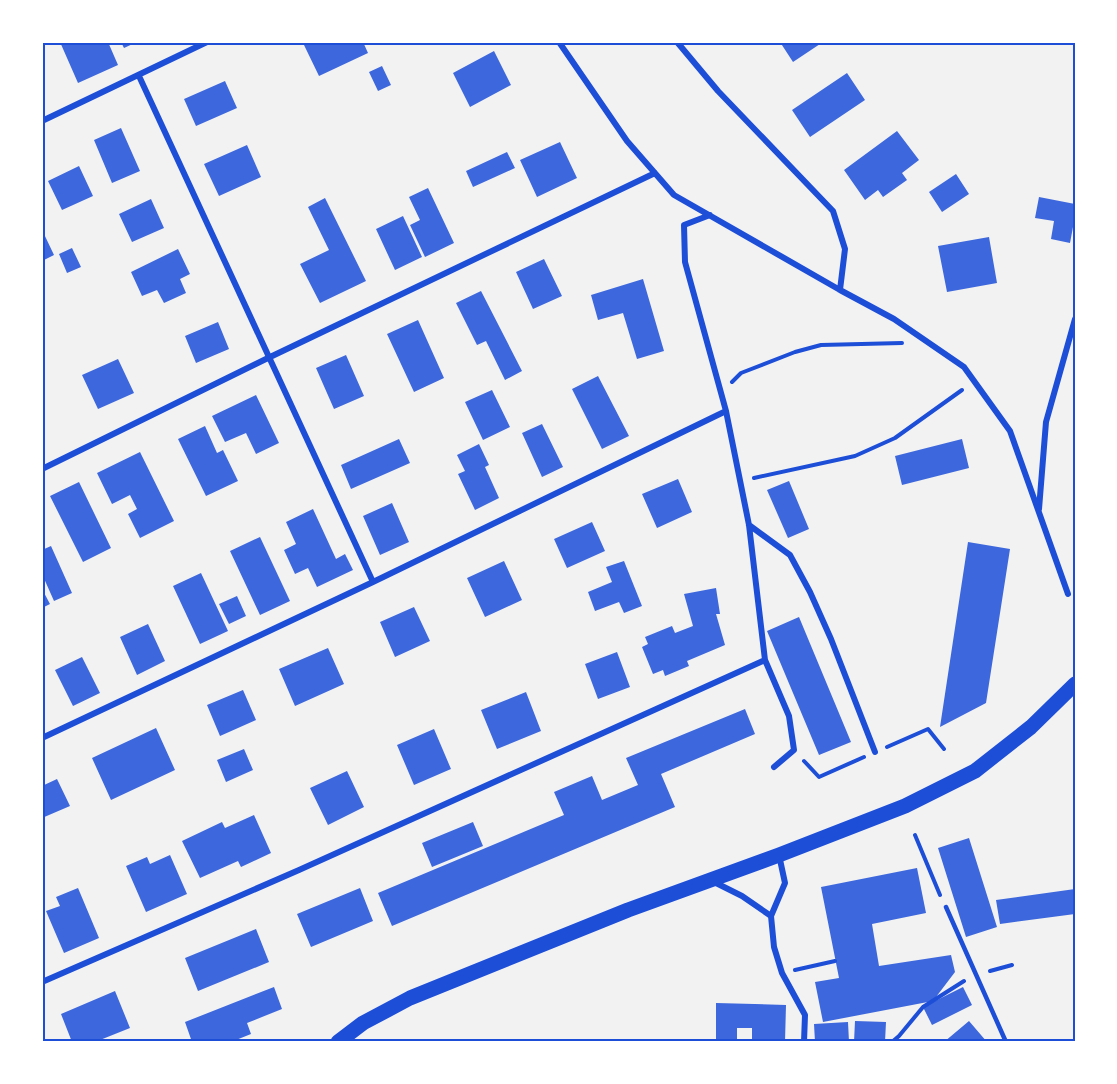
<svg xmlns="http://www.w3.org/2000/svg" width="1117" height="1084" font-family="'Fira Sans',sans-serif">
	<rect width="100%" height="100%" fill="#f2f2f2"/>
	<path fill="#3d67dc" d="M60 42H108L118 65 78 83Z
		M121 42H137L124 48Z
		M311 42H363L368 53 319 76 304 45Z
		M780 42H823L793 62Z
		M494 51 511 85 470 107 453 73Z
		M382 66 391 85 378 91 369 72Z
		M847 73 865 100 810 137 792 110Z
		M225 81 237 108 196 126 184 99Z
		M121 128 140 171 112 183 94 140Z
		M897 131 919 160 902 173 907 180 883 197 878 190 865 200 844 170Z
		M560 142 577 178 537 197 520 160Z
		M247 145 261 177 219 196 204 164Z
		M507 152 515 168 473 187 466 171Z
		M79 166 93 196 62 210 48 181Z
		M956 174 969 194 942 212 929 192Z
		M428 188 454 243 425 257 410 225 420 220 409 197Z
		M1039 197 1075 204V227H1073L1070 243 1051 239 1054 221 1035 218Z
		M325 198 366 281 320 303 300 264 329 250 308 207Z
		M151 199 164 228 132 242 119 214Z
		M403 216 422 257 395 270 376 229Z
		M44 234 54 255 42 261V235Z
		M989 237 997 283 947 292 938 246Z
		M72 248 81 267 67 273 59 254Z
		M178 249 190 274 180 279 186 293 164 303 157 290 142 296 131 272Z
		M544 259 562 296 533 309 516 272Z
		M643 279 664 351 637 359 623 313 598 320 591 295Z
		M481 291 522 371 505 380 486 341 477 345 456 303Z
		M418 320 444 378 414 392 387 334Z
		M218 322 229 349 196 363 185 336Z
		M346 355 364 396 334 409 316 368Z
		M118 359 134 393 98 409 82 375Z
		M598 376 629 436 602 449 572 389Z
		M492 390 510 427 483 440 465 402Z
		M256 395 279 443 256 454 246 433 225 442 212 416Z
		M542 424 563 467 542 477 522 433Z
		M205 426 217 453 223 450 238 481 206 496 178 439Z
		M399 439 410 463 351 489 341 465Z
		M962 439 969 468 902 485 895 456Z
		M479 444 489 465 485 467 499 498 475 510 458 474 465 471 457 455Z
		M140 452 174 521 140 538 128 514 137 509 130 495 112 504 97 473Z
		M678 479 692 512 657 528 642 494Z
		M789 481 809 529 788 538 767 490Z
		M79 482 111 548 83 562 50 496Z
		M392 503 409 542 380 555 363 516Z
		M313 509 336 559 345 554 353 570 317 587 308 568 295 574 284 550 296 544 286 522Z
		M592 522 605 551 567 568 554 539Z
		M260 537 290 601 260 615 230 551Z
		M968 542 1010 549 986 703 940 727Z
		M51 546 72 593 54 601 42 574V550Z
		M504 561 522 600 485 617 467 578Z
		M624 561 642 606 624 613 619 602 595 611 588 592 612 582 606 567Z
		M201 573 228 631 200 644 173 586Z
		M716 588 720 614H716L725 645 687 661 689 666 665 676 663 670 653 674 642 647 648 644 645 637 672 626 675 633 693 626 684 594Z
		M42 589 50 604 42 608Z
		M237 596 246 616 229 624 219 604Z
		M414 607 430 641 395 657 380 622Z
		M799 617 851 742 819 755 767 631Z
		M148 624 165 661 137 675 120 637Z
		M328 648 344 684 295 706 279 669Z
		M617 652 630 687 598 699 585 664Z
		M82 657 100 693 73 706 55 670Z
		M243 690 256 720 220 736 207 705Z
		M526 692 541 731 497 749 481 710Z
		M745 709 755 734 661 774 675 807 392 926 378 893 564 815 554 792 592 776 602 800 638 785 626 758Z
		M156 728 175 770 111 800 92 758Z
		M434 729 451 769 414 785 397 745Z
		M244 749 253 770 226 782 217 760Z
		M347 771 364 807 328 825 310 788Z
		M57 779 70 806 42 818V786Z
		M254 815 271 853 241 867 238 861 200 878 182 841 222 822 225 828Z
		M473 822 483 846 432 867 422 843Z
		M969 838 997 927 966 937 938 848Z
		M170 855 187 894 146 912 126 866 147 857 150 864Z
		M917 868 926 913 872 924 879 966 951 955 955 972 933 1001 823 1022 815 982 839 978 821 887Z
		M78 888 99 938 64 953 46 911 60 906 56 897Z
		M360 888 373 921 311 947 297 914Z
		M1075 889V914L1000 924 996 900Z
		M256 929 269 962 198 991 185 958Z
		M274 987 282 1009 247 1023 251 1034 231 1042H192L185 1022Z
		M963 987 972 1005 932 1025 923 1007Z
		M115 991 130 1028 95 1042H72L61 1014Z
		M716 1003 786 1005 785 1042H752V1028H737V1042H716Z
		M855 1021 886 1022 885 1042H854Z
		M969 1021 987 1042H944Z
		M848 1022 849 1042H815L814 1024Z"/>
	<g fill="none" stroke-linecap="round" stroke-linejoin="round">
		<path stroke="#1d4ed8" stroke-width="4" d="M732 382 741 373 795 352 821 345 902 343
			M754 478 855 456 895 438 962 390
			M887 747 928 729 944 749
			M804 761 819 777 864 757
			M915 835 940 895
			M795 970 835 961
			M990 971 1012 965
			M892 1042 899 1036 923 1007 964 981"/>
		<path stroke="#1d4ed8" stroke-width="4.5" d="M946 907 1006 1042"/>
		<path stroke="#1d4ed8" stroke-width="6" d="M559 42 627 141 674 195 840 290 894 319 964 367 1010 431 1068 594
			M677 42 718 91 833 211 845 249 840 290
			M139 76 373 582
			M42 121 207 42
			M42 469 268 358 655 173
			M1039 509 1046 422 1075 319
			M749 525 790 555 810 592 831 639 875 752
			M765 660 789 716 794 750 774 767
			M42 738 373 582 726 411
			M779 855 785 883 771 916 774 947 782 973 805 1015 804 1042
			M712 881 742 896 771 916
			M42 982 299 870 765 660 749 525 726 411 685 262 684 225 710 215"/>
		<path stroke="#1d4ed8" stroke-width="15" d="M338 1042 363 1023 410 998 628 910 779 855 905 806 975 771 1031 727 1075 684"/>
	</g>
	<rect width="1117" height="1084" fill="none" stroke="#ffffff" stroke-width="87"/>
	<rect x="44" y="44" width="1030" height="996" fill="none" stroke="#1d4ed8" stroke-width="2"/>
</svg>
